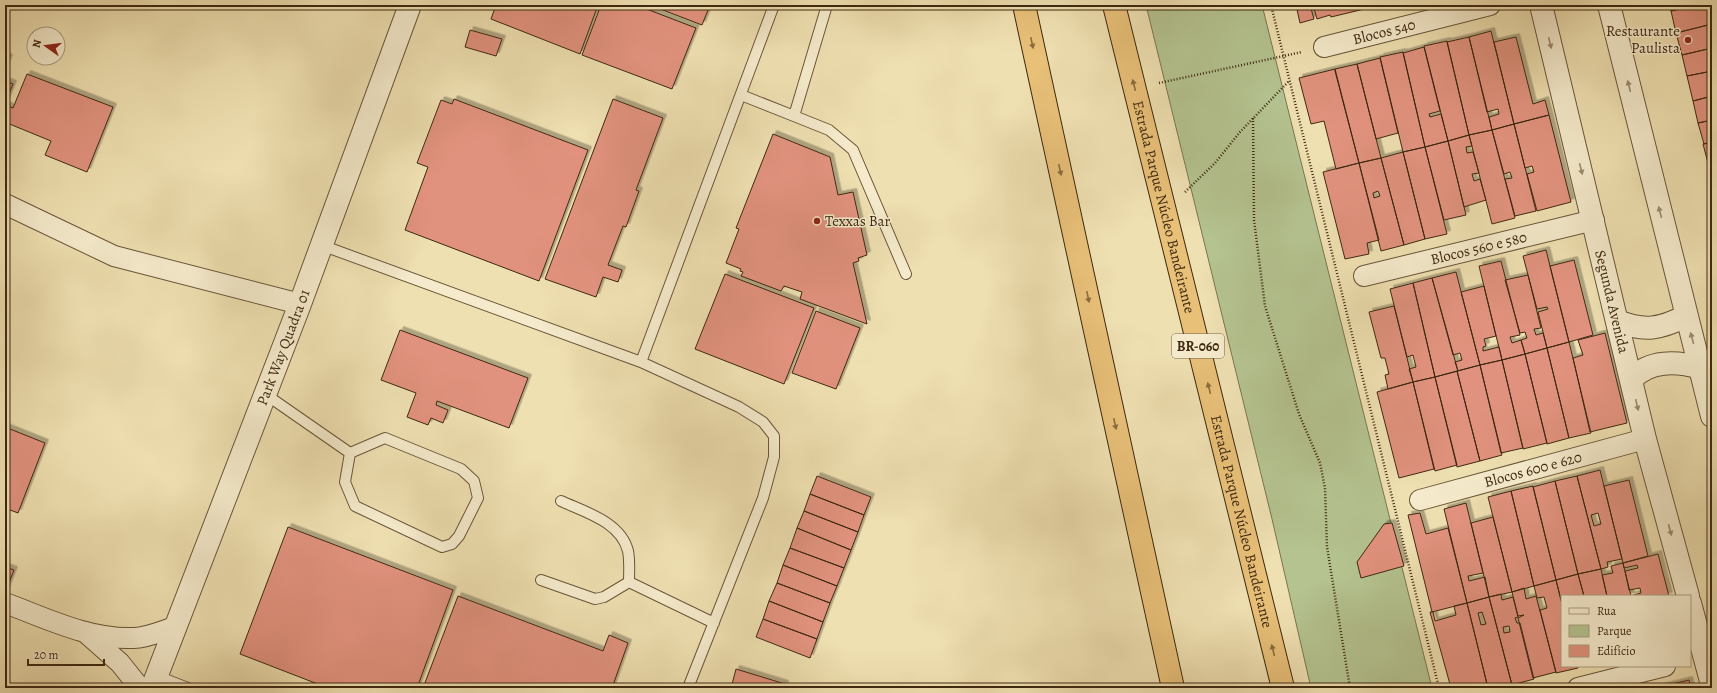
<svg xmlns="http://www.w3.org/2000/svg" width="1717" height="693" font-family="Alegreya,serif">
	<defs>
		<filter id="shadow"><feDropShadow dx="3.5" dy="-3.5" stdDeviation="0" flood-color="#0004"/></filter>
	</defs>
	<rect width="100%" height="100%" fill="#efe0b1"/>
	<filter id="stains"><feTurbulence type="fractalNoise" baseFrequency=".005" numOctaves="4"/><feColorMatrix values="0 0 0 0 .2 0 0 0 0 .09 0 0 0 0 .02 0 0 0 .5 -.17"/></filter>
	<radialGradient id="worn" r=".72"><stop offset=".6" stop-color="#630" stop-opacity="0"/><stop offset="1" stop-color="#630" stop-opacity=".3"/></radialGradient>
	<path fill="#b4c390" stroke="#797650" d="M1146 5H1262L1432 688H1311L1272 519Z"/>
	<path fill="#e1927e" stroke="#3e2811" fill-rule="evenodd" filter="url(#shadow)" d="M496 5H598L580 54 491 19Z
		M601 5H636L696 28 672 89 582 55Z
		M650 5H710L702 25Z
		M1296 5H1310L1314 19 1300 23Z
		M1313 5H1381L1331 17 1330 15 1317 19Z
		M1670 5H1696L1671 11Z
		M1696 5H1712V24L1676 33 1671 11Z
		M1712 24V48L1682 55 1676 33Z
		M470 30 502 39 496 56 465 47Z
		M1491 31 1514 124 1492 130 1489 117 1499 114 1498 109 1487 112 1469 37Z
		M1469 37 1492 130 1469 135 1447 42Z
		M1516 37 1533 104 1545 100 1549 115 1514 124 1494 42Z
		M1447 41 1469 135 1448 141 1424 46Z
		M1424 47 1440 111 1429 114 1430 117 1441 114 1448 141 1425 147 1403 53Z
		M1712 48V71L1687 76 1682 55Z
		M1403 52 1425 147 1403 152 1380 57Z
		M5 56 9 58 5 68Z
		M1380 58 1398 133 1376 139 1357 64Z
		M1357 64 1381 158 1359 163 1335 71V69Z
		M1335 69 1359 163 1336 169 1324 121 1311 124 1299 78Z
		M1712 71V96L1693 101 1687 76Z
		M27 74 113 107 87 172 45 155 51 141 7 123 9 118 5 116V105L13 108Z
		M5 81 13 84 5 104Z
		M1712 96V120L1698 123 1693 101Z
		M454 99 588 150 539 281 405 230 428 167 417 163 441 100 452 104Z
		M613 99 663 118 636 190 639 191 626 227 623 226 608 265 622 270 618 282 603 277 596 297 545 279Z
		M1549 115 1571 202 1537 211 1527 174 1534 172 1532 166 1525 168 1514 124Z
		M1712 120V142L1704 144 1698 123Z
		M1514 124 1536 211 1515 216 1505 179 1512 178 1510 172 1504 174 1492 130Z
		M1492 130 1515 218 1492 224 1469 135Z
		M773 134 830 157 838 195 853 192 867 255 858 258 859 261 853 263 867 324 800 299 802 292 784 286 781 291 741 276 743 272 740 271 741 269 726 263 739 229 736 228Z
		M1469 135 1472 146 1466 147 1467 153 1473 152 1479 173 1472 174 1474 181 1480 179 1486 200 1464 207 1448 141Z
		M1448 141 1466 215 1444 220 1425 147Z
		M1712 142V166L1709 167 1703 144Z
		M1425 147 1447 234 1425 239 1403 152Z
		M1403 152 1425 239 1404 245 1381 158Z
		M1381 158 1404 245 1381 251 1359 163ZM1378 191 1380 196 1374 198 1373 193Z
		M1359 163 1379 240 1367 243 1369 254 1345 259 1323 172Z
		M1546 250 1569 342 1547 348 1538 312 1548 309 1547 307 1537 309 1523 256Z
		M1574 260 1593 335 1569 342 1550 266Z
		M1501 261 1520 335 1510 337 1512 343 1521 340 1525 354 1502 360 1479 266Z
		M1456 272 1480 365 1458 371 1455 362 1462 360 1460 353 1453 355 1432 278Z
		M725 274 814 308 784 384 695 349Z
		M1528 275 1541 328 1534 329 1536 335 1543 333 1547 348 1525 354 1521 340 1527 338 1525 332 1520 333 1505 280Z
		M1432 278 1458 371 1435 377 1413 283Z
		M1413 283 1435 377 1413 382 1409 369 1416 367 1413 355 1407 357 1390 289Z
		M1484 286 1496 336 1484 339 1486 346 1483 347V351L1499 347 1502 360 1480 365 1461 292Z
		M1394 306 1413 382 1388 389 1385 375 1389 374 1385 358H1381L1369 312Z
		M816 311 860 328 836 389 792 373Z
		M400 330 528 378 509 428 437 401 436 405 448 410 443 423 431 418 428 425 407 417 416 393 381 380Z
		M1605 333 1627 423 1590 432 1573 358 1583 355 1578 340Z
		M1569 342 1591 433 1569 438 1547 348Z
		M1547 348 1569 438 1547 444 1525 354Z
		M1525 354 1547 443 1523 449 1502 360Z
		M1502 360 1523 448 1501 453 1480 365Z
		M1480 365 1502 455 1480 461 1457 371Z
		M1457 371 1480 461 1457 467 1435 377Z
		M1435 377 1457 465 1435 471 1413 382Z
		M1413 382 1434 469 1399 478 1377 392Z
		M5 427 45 443 18 513 5 508Z
		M1600 470 1622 559 1607 562 1608 567 1601 569 1577 476ZM1598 513 1601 524 1594 526 1591 515Z
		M817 476 871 497 864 515 810 494Z
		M1577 476 1601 569 1578 574 1555 481Z
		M1629 480 1648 556 1623 563 1604 486Z
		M1555 481 1578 574 1556 580 1533 487Z
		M1533 486 1556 580 1534 586 1511 491Z
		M1511 491 1534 586 1512 592 1488 497Z
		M810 494 864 515 858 532 804 511Z
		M1466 503 1483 573 1468 576 1469 581 1485 577 1489 597 1467 603 1444 509Z
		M804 511 858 532 851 550 797 528Z
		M1420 513 1426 534 1448 528 1467 603 1432 612 1408 515Z
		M1493 517 1512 592 1489 597 1471 523Z
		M1392 523 1404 566 1361 578 1357 562 1384 524Z
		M288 527 453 590 417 688H328L240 654Z
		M797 528 851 550 844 568 790 548Z
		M790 548 844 568 837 586 783 565Z
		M1658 554 1669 596H1631L1641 593 1640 588 1629 590 1625 571 1638 568 1637 565 1624 568 1623 563Z
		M1623 563 1631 596H1607L1602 575 1613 573 1611 566Z
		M783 565 837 586 830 603 777 583Z
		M5 567 14 570 5 593Z
		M1601 569 1607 596H1584L1578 574Z
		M1578 574 1584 596H1562V604L1556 580Z
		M1556 580 1562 604V666H1578V668L1556 673 1540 610 1547 608 1544 597 1537 598 1534 586Z
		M777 583 830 603 823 622 769 601Z
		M1524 588 1526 599 1536 596 1556 672 1533 678 1518 618 1524 615 1518 616 1512 592Z
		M1501 594 1502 600 1513 597 1518 617 1515 618 1517 623H1520L1534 679 1512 685 1489 597ZM1509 626 1510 632 1504 633 1503 627Z
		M458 596 603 651 609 635 628 643 612 688H423Z
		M1489 597 1512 685 1500 688H1488L1467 603ZM1482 612 1486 624 1481 625 1478 613Z
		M769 601 823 622 817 639 763 619Z
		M1467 603 1488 688H1451L1430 612H1433L1435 621 1456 615 1454 606Z
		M763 619 817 639 810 658 756 637Z
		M736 669 785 684 784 688H731Z
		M1689 680 1691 688H1656Z"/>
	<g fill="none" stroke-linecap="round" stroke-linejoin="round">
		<g stroke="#6a5639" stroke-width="12">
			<path id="service" d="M741 95 794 116 827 5
				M794 116 829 130 853 150 906 274
				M321 245 641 362 739 407 763 422 774 436V457L763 498 688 688
				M641 362 774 5
				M265 394 350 453
				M385 438 461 469 474 481 478 498 459 536 452 544 442 547 355 506 345 482 350 453Z
				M561 501C585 512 621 522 628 551 630 561 629 573 629 582
				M541 580 595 599 604 597 629 582 714 623
				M157 676 188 688"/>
		</g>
		<g stroke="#6a5639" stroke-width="22">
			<g id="minor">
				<path id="s1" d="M1324 47 1490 5"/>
				<path d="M5 204 114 256 300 304"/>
				<path id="s2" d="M1364 276 1594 220"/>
				<path id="s3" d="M1420 500 1645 439"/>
				<path d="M5 603C46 618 89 640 134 638 147 638 162 631 175 627"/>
				<path d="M85 632 120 663 140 688"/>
				<path d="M1578 688 1665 666"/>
			</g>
		</g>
		<g stroke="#6a5639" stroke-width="24">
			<g id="tertiary">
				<path id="s4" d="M1541 5 1645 439 1688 596"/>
				<path d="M1609 5 1712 416"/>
				<path d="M1617 321C1645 332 1660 329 1686 316"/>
				<path d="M1632 379C1649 360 1677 361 1700 368"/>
				<path d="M1690 603 1712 685"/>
				<path id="s5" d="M152 688 300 304 410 5"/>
			</g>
		</g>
		<g stroke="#3e2811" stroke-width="24">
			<g id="trunk">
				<path d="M1024 5 1173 688"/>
				<path id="s6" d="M1114 5 1283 688"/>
			</g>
		</g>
		<path stroke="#3e2811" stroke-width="2.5" stroke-dasharray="1 2" stroke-linecap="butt" d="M1271 5 1439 688
			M1159 83 1302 52
			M1253 118 1254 220 1265 306 1299 414 1320 463 1325 488 1327 547 1350 688
			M1185 192 1215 163 1240 132 1289 81"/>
		<use href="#service" stroke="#f5ebcc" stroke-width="10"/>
		<use href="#minor" stroke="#f5ebcc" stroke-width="20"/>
		<use href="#tertiary" stroke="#f5ebcc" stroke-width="22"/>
		<use href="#trunk" stroke="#e8c078" stroke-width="22"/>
	</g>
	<defs><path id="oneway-solid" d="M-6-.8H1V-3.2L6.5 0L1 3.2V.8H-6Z"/></defs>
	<g fill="#8a6c3f">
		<use href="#oneway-solid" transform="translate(1032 43) rotate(78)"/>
		<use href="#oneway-solid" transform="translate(1134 85) rotate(-104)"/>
		<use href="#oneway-solid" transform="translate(1060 170) rotate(78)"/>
		<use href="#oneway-solid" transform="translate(1088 297) rotate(78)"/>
		<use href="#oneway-solid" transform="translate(1209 388) rotate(-104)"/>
		<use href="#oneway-solid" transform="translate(1115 424) rotate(78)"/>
		<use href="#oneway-solid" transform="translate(1273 650) rotate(-104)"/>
	</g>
	<g fill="#9a8a6e">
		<use href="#oneway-solid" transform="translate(1550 43) rotate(76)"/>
		<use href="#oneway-solid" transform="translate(1629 86) rotate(-104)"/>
		<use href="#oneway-solid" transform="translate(1581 169) rotate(76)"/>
		<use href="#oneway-solid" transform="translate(1660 212) rotate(-104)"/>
		<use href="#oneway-solid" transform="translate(1692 338) rotate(-105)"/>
		<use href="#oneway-solid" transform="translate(1637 405) rotate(77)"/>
		<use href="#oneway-solid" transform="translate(1670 530) rotate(75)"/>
	</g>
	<g fill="#8f2418" stroke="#f5ebcc" stroke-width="1.5">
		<circle cx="1688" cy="40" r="4"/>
		<circle cx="817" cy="221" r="4"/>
	</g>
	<g text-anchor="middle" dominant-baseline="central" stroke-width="3" stroke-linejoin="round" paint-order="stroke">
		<rect fill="#f5ebcc" stroke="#756249" stroke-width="1" x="1172" y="334" width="52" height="24" rx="3"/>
		<g font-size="14" font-weight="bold" fill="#3e2811">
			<text x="1198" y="346">BR-060</text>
		</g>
		<g font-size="15" fill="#3e2811" stroke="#f5ebcc" text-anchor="end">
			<text x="1680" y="31">Restaurante<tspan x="1680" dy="17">Paulista</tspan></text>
			<text x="825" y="221" text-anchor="start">Texxas Bar</text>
		</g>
		<g font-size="15" fill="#3e2811" stroke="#f5ebcc">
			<text stroke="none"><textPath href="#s1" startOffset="62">Blocos 540</textPath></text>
			<text stroke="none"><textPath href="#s6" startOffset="208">Estrada Parque Núcleo Bandeirante</textPath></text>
			<text stroke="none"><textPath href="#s2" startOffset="118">Blocos 560 e 580</textPath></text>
			<text stroke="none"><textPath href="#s4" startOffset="305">Segunda Avenida</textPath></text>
			<text stroke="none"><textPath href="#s5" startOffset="365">Park Way Quadra 01</textPath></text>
			<text stroke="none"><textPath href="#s3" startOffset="117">Blocos 600 e 620</textPath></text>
			<text stroke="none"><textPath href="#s6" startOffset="532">Estrada Parque Núcleo Bandeirante</textPath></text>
		</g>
	</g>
	<rect width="1717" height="693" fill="none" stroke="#efe0b1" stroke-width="20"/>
	<rect x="6" y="6" width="1705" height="681" fill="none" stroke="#3e2811" stroke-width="2"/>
	<rect x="10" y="10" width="1697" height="673" fill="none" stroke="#3e2811"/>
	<rect x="1561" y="595" width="130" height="72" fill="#f5ebcc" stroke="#ac9d81"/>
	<rect x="1569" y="608" width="20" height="6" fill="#f5ebcc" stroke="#ac9d81"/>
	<text x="1597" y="615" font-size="12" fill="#3e2811">Rua</text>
	<rect x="1569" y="625" width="20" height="12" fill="#b4c390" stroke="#ac9d81"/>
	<text x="1597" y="635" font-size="12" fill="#3e2811">Parque</text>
	<rect x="1569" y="645" width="20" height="12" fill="#e1927e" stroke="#ac9d81"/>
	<text x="1597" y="655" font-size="12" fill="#3e2811">Edifício</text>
	<g transform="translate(46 46) rotate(284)"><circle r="19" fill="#f5ebcc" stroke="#ac9d81"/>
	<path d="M0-3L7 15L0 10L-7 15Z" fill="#8f2418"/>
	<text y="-6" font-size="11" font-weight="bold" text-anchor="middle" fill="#3e2811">N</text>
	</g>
	<path d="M28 659v6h76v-6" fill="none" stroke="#3e2811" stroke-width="2"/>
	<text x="34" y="659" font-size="12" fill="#3e2811" stroke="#f5ebcc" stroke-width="3" paint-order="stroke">20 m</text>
	<rect width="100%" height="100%" filter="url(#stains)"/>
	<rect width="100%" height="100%" fill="url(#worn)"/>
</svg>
